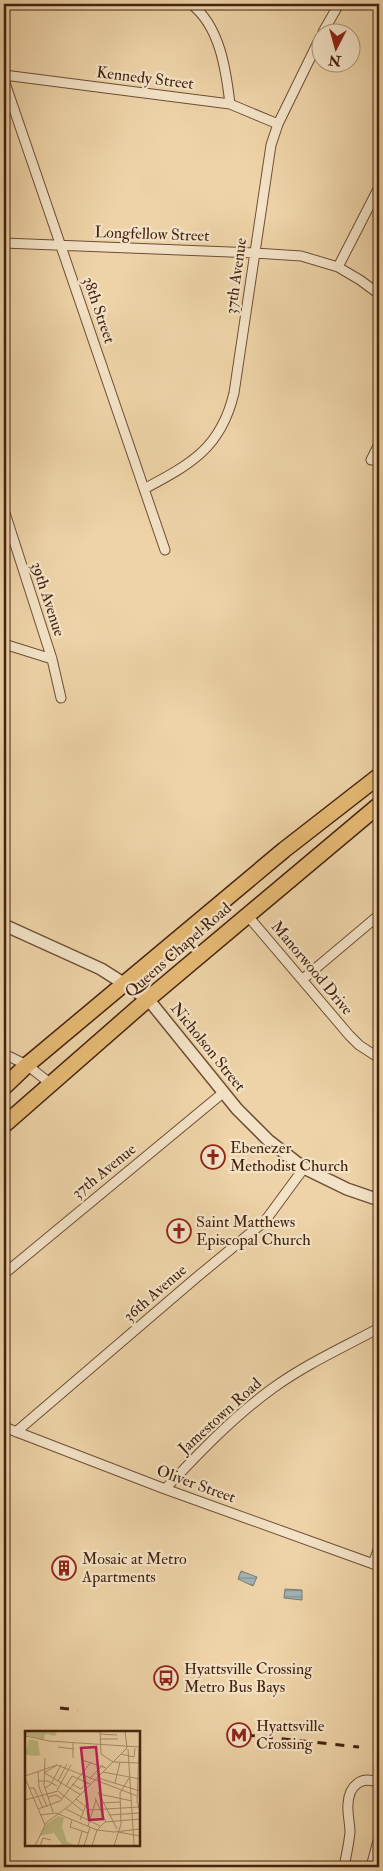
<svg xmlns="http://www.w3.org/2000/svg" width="383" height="1871" font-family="'IM FELL Double Pica',serif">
	<defs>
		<pattern id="water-rules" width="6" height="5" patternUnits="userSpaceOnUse" patternTransform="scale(1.25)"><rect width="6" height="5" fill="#a0b4b5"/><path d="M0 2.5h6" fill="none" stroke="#849292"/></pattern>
	</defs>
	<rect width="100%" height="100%" fill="#edd3a7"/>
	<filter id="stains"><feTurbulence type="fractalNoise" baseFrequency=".004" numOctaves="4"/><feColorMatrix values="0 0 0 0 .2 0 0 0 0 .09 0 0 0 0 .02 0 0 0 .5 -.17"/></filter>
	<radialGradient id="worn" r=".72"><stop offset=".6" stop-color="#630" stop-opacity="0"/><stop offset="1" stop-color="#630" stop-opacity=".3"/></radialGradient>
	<path fill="url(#water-rules)" stroke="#7b7a73" d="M241 1571 257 1577 253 1586 238 1579Z
		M285 1589 302 1590V1600L284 1598Z"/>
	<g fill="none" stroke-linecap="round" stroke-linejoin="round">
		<g stroke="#6e4e35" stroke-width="11">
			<path id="minor" d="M191 4C220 26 226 70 230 104
				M323 32 339 4
				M4 75 230 104 278 124
				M4 80 165 550
				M4 243 255 253 301 256 338 267 360 280 379 294
				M338 267 379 187
				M371 460 379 444
				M144 489C191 464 221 448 234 393L271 145 278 124 320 38
				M4 510 52 659 61 698
				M4 644 52 659
				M247 915 349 1035 359 1045 379 1058
				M303 979 379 915
				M4 1054 27 1065 51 1084
				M4 1274 224 1092
				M4 1427 165 1489 379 1566
				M16 1432 197 1277 265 1221 304 1168
				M165 1489C199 1453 233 1417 273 1388 306 1364 344 1347 379 1328
				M373 1564 379 1547
				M344 1867C346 1856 349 1844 350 1832 350 1823 347 1813 348 1804 349 1785 362 1775 379 1783
				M371 1867 379 1837"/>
		</g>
		<g stroke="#6e4e35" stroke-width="14">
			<path id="tertiary" d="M4 925 101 969 148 999 237 1109 268 1140 304 1168 347 1189 379 1200"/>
		</g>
		<g stroke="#44220f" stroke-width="18">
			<path id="primary" d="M4 1087 27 1065 284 850 379 776
				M4 1125 148 999 379 805"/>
		</g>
		<use href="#minor" stroke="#f3e2c6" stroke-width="9"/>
		<use href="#tertiary" stroke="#f3e2c6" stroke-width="11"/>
		<use href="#primary" stroke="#e6ba74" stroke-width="15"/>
		<path stroke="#44220f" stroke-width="3" stroke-dasharray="9 9" stroke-linecap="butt" d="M60 1708 78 1710
			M228 1733 359 1747"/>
	</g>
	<defs>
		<g id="church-ring" transform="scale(1.25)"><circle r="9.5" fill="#f3e2c6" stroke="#8f2418" stroke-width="1.5"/><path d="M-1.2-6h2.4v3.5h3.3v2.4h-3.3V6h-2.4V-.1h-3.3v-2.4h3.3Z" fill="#8f2418"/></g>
		<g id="building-ring" transform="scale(1.25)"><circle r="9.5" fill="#f3e2c6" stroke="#8f2418" stroke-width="1.5"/><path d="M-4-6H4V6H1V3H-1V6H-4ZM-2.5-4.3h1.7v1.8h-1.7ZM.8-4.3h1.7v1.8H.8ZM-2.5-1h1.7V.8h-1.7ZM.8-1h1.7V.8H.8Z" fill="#8f2418"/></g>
		<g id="bus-ring" transform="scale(1.25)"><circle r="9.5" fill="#f3e2c6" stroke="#8f2418" stroke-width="1.5"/><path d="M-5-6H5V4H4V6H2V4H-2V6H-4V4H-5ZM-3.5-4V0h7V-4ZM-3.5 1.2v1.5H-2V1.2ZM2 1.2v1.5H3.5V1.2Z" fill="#8f2418"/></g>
		<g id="metro-ring" transform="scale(1.25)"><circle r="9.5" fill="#f3e2c6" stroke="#8f2418" stroke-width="1.5"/><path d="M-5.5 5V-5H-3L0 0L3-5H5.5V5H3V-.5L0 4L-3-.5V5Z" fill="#8f2418"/></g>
	</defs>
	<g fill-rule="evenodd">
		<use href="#church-ring" x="213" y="1157"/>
		<use href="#church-ring" x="179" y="1231"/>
		<use href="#building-ring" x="64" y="1568"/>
		<use href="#bus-ring" x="166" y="1678"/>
		<use href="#metro-ring" x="239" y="1735"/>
	</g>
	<g text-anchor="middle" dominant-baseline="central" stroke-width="4.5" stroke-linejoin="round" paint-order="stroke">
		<g font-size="16" fill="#44220f" stroke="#f3e2c6">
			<text transform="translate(145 78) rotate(7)">Kennedy Street</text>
			<text transform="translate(152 234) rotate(2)">Longfellow Street</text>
			<text transform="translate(236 276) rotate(-82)">37th Avenue</text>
			<text transform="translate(99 310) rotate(71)">38th Street</text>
			<text transform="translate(48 599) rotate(72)">39th Avenue</text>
			<text transform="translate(178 950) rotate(-41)">Queens Chapel Road</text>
			<text transform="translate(312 968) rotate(50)">Manorwood Drive</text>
			<text transform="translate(208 1047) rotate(51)">Nicholson Street</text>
			<text transform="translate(104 1171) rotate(-39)">37th Avenue</text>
			<text transform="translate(155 1293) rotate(-41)">36th Avenue</text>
			<text transform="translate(220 1416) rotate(-42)">Jamestown Road</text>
			<text transform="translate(196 1484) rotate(20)">Oliver Street</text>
		</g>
		<g font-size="16" fill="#44220f" stroke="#f3e2c6" text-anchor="start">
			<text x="230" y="1148">Ebenezer<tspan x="230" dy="18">Methodist Church</tspan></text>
			<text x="196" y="1222">Saint Matthews<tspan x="196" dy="18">Episcopal Church</tspan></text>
			<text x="82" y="1559">Mosaic at Metro<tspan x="82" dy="18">Apartments</tspan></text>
			<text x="184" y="1669">Hyattsville Crossing<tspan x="184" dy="18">Metro Bus Bays</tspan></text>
			<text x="256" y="1726">Hyattsville<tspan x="256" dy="18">Crossing</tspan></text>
		</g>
	</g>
	<g transform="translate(25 1731)">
		<rect width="115" height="115" fill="#edd3a7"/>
		<path d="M0 0H31L32 1 30 5 20 3 19 9 0 4ZM4 8 13 10 15 24 12 25 0 24ZM33 85 39 87 37 95 42 111 52 115H38L29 102 14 105 22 93Z" fill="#c0ba82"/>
		<path fill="none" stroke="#a98c6a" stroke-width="1" d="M75 0 76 23 88 31M75 3 92 4M0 5 24 10 115 16M75 8H93M33 16 49 18M114 17 112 71 115 80M103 18 109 114M96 23 109 26 110 17M20 27 19 54 28 81M48 27V11M57 29 81 37M89 31 115 32M13 41 14 56 22 76M78 41 115 48M19 42 32 34M20 42 56 64M0 45 32 34 112 65M0 47 20 94M65 47 78 34M73 47 115 60M14 50H23L32 55M33 50 42 33M90 52 95 31M47 53 56 58 63 51M41 55 47 45 65 53M4 57H9L18 77M20 57 26 53 36 34M32 59 46 34M73 61 92 98M74 63 107 70M23 66 31 64 37 68M70 67 81 91M51 68 65 79 114 76M0 69 33 60 59 81M78 72 95 71M13 78 35 70 66 31M41 78 75 95M15 84 31 82 72 99 67 115M84 84 115 82M115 88 80 91 72 99 89 101 115 98M47 89 45 96 63 102M55 89 62 72M63 95 71 69M93 101 115 105M10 115 21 92 45 74 102 17 100 0M15 115 18 107 26 109M53 115 57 100M59 115 65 96M89 115 96 93 95 62 104 47"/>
		<path fill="#c2185b" fill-opacity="0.15" stroke="#c2185b" stroke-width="2.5" d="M71 16 78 88 64 89 56 17Z"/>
		<rect width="115" height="115" fill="none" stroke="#44220f" stroke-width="2.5"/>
	</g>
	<rect width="383" height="1871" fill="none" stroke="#edd3a7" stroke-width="20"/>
	<rect x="5" y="5" width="373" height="1861" fill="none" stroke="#44220f" stroke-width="2.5"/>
	<rect x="10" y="10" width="363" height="1851" fill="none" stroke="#44220f"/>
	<g transform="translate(336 48) rotate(186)"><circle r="24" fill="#f3e2c6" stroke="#ad957d"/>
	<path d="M0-4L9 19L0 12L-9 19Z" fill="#8f2418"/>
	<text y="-8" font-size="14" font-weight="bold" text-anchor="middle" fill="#44220f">N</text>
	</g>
	<rect width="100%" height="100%" filter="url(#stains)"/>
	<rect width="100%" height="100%" fill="url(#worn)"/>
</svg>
